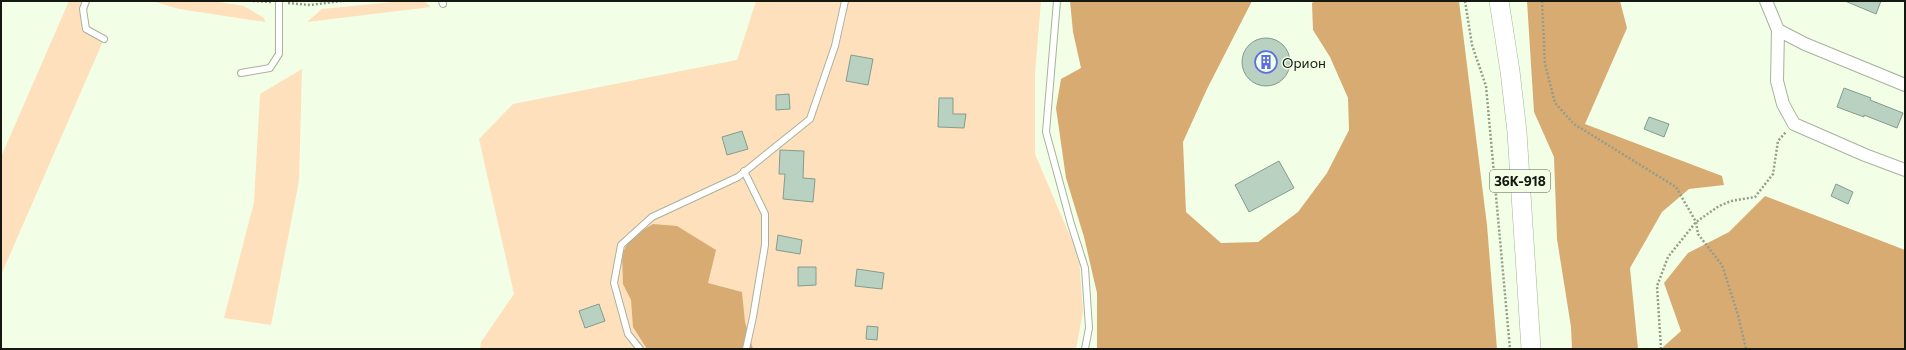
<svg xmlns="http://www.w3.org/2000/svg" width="1906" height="350" font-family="Commissioner,sans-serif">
	<rect width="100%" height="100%" fill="#f2ffe6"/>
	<path fill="#fee0bd" d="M69 1H86V29L104 39 1 275V157Z
		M152 1H212L244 6 264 18 265 22 179 9Z
		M403 1H424L431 7 307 22 322 9Z
		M756 1H1041L1035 74V154L1079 257 1083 312 1076 349H480L481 342 514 294 479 139 513 104 737 60Z
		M302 69 299 181 271 325 224 318 254 202 260 94Z"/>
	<path fill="#d8ab73" d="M1070 1H1252L1207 89 1183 142 1186 212 1221 243 1258 242 1298 212 1327 173 1349 130 1348 98 1330 57 1313 30 1312 3 1315 1H1459L1487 225 1497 349H1097V293L1084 237 1066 178 1056 108 1061 79 1081 68 1073 32Z
		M1527 1H1620L1627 28 1585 124 1722 176 1724 185 1689 189 1662 212 1630 268 1638 349H1572L1571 327 1557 239 1554 157 1534 112Z
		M1765 196 1905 250V349H1663L1662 348 1681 331 1664 283 1688 253 1729 232Z
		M653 224 677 226 716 250 708 283 742 292 745 322 753 349H647L633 327 631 300 623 284 622 254 631 237Z"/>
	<path fill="#b8d1c1" stroke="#849c8d" d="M1845 1H1881L1876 14Z
		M1242 62a24 24 0 1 1 48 0a24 24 0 1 1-48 0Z
		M851 55 873 59 868 85 846 81Z
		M1844 88 1871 98 1870 100 1903 113 1897 128 1864 115V117L1837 107Z
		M789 94 790 109 776 110V95Z
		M939 98H953V114H966L964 128 938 127Z
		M1649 117 1669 124 1664 137 1644 129Z
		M742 131 748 149 727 155 722 137Z
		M780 150 804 151 803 178 815 179 813 202 783 199 785 174H779Z
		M1279 161 1294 188 1249 212 1235 185Z
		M1836 184 1853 192 1848 204 1831 196Z
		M778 235 802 240 800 254 776 250Z
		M798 267H816V285L798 286Z
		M857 269 884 273 882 289 855 286Z
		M599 304 605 321 585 328 579 311Z
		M867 326 878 327 877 340 866 339Z"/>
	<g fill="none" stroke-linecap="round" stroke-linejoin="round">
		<g stroke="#a7b39c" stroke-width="8">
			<path id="lane" d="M86 1 83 9 86 29 104 39
				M442 1 443 4
				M1057 1 1046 132 1071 224 1085 268 1089 328 1085 349
				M241 73 270 68 279 54V1
				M744 171 765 214V245L753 317 746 349
				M640 349 628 334 614 283 621 245 652 217 738 177 810 119 835 46 845 1"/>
		</g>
		<g stroke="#a7b39c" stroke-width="14">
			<path id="street" d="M1766 1 1778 30 1777 81 1783 104 1794 124 1865 155 1905 170
				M1778 30 1805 44 1905 85"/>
		</g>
		<g stroke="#a7b39c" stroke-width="20">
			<path id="primary" d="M1499 1 1510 71 1517 132 1531 349"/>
		</g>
		<path stroke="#949d8b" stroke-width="2.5" stroke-dasharray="2 2" stroke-linecap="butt" d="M253 1 271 2
			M1465 1 1472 45 1486 86 1510 349
			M1542 1 1545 64 1555 103 1574 124 1676 187 1696 222 1698 234 1722 265 1738 315 1746 349
			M288 3 310 5 342 1
			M1661 349 1657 286 1668 257 1696 222 1719 206 1731 201 1755 197 1773 174 1778 141 1786 132"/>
		<use href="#lane" stroke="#fff" stroke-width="6"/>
		<use href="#street" stroke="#fff" stroke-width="12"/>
		<use href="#primary" stroke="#fff" stroke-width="19"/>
	</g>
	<defs>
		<g id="building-ring" transform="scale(1.15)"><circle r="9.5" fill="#f2ffe6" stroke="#5c6ee5" stroke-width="1.5"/><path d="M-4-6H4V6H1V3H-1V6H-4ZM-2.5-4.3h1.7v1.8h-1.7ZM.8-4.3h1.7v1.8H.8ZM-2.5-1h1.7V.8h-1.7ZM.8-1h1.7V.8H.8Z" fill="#5c6ee5"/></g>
	</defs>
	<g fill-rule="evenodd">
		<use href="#building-ring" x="1266" y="62"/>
	</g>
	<g text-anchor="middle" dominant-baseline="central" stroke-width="3" stroke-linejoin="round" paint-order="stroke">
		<rect fill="#f2ffe6" stroke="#575d50" stroke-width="1" x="1490" y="170" width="60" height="22" rx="3"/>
		<g font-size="13" font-weight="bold" fill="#141810">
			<text x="1520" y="181">36К-918</text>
		</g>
		<g font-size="14" fill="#141810" stroke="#f2ffe6" text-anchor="start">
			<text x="1282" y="62">Орион</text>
		</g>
	</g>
	<rect width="1906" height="350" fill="none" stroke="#141810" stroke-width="4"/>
</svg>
